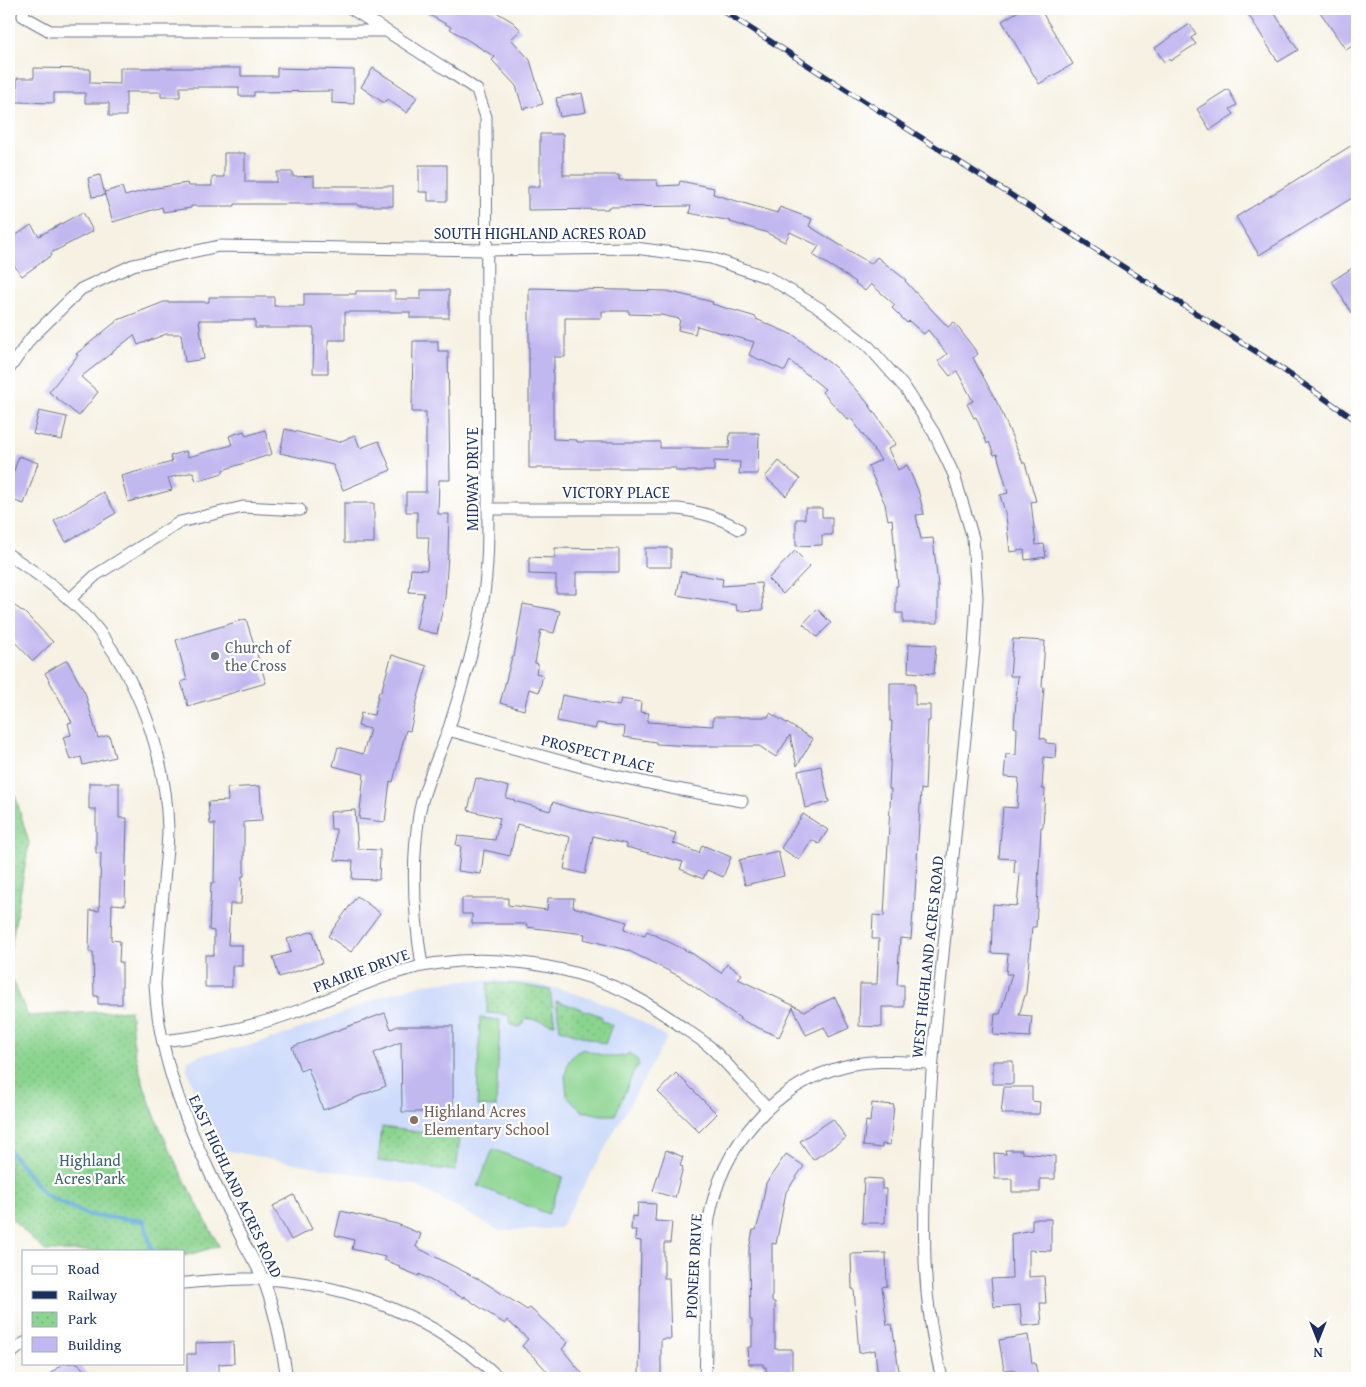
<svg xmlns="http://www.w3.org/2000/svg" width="1366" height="1387" font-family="'Gentium Book Plus',serif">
	<defs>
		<pattern id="park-dots" width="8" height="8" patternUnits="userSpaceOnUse" patternTransform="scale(1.25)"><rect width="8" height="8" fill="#8bd48f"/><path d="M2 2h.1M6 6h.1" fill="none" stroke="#77b67e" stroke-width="1.8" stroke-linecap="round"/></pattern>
	</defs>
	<rect width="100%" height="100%" fill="#fff"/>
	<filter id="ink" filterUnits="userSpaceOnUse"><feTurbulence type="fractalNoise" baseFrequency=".02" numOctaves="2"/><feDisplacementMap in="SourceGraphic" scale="10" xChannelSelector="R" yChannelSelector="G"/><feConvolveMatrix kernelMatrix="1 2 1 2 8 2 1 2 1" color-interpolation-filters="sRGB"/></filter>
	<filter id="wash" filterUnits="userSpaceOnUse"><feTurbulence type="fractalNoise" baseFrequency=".0096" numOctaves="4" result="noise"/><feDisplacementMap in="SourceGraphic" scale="20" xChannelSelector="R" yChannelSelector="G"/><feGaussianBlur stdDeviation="1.12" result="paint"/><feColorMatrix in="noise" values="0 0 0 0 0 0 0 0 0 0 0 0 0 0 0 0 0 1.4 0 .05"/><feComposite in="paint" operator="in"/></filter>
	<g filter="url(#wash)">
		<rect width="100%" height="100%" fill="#f6f1e2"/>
		<path fill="#cedbfa" d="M462 980H498L530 983 560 989 593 999 618 1010 644 1023 667 1038 560 1228 500 1231 415 1185 223 1150 194 1090 187 1068 188 1060 200 1055 248 1046 280 1036 325 1020 383 996 408 988 424 984Z"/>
		<path fill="url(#park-dots)" stroke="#538276" d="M9 787 15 795 29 843 9 958Z
			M9 972 28 1016 130 1010C132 1023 132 1038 135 1052 150 1121 187 1184 219 1246L184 1256V1251H45L9 1216Z
			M488 983 516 984 550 990 555 1024 526 1018 523 1025 519 1027 512 1025 509 1021V1015L487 1013Z
			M556 1001 582 1009 601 1016 603 1021 612 1025 605 1044 560 1029Z
			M382 1127 460 1138 456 1171 378 1161Z"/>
		<path fill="#8bd48f" stroke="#538276" d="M480 1018 500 1020 496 1107 477 1106Z
			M583 1049C599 1054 615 1062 630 1053L636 1058 639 1065 634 1071 615 1115H601L582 1111 567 1096 565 1076 568 1063 574 1054Z
			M493 1149 563 1177 548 1214 478 1186Z"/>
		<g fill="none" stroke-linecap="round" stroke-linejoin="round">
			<path stroke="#64abdb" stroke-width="4.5" d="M9 1150 45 1195 88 1215 144 1221 152 1251"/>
		</g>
		<g id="blocks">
			<path fill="#c2b8f0" d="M419 9H491L513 22 521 30 511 39 530 60 543 104 523 109 516 86 492 60 495 57 450 29 451 27Z
				M1022 9H1040L1073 64 1039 84 1002 21Z
				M1245 9H1272L1298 50 1278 62Z
				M1318 9H1357V43L1346 50Z
				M1190 24 1196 34 1191 38 1196 44 1170 61 1169 59 1164 62 1155 48Z
				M34 68 90 69V83L120 84V68H241V76H277V68L354 70V104L332 103V91L254 92V96H239V87H180V97H161V92H126V116H109V103H85V93H54V103L17 102V78H34Z
				M373 68 417 97 407 113 387 99 384 103 361 87Z
				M1228 89 1237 105 1230 109 1234 114 1210 130 1197 109Z
				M582 93 586 112 560 117 556 98Z
				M540 134H563V175H619V180H657L658 186 679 185 680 181 714 188 713 194 777 213 780 207 812 219 809 226 871 264 877 257 906 280 905 281 948 327 954 322 978 354 973 358 1000 408 1023 463H1025L1036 501 1031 502 1036 545 1044 544 1046 557 1025 560 1024 550 1010 552 1006 516 1000 495 1008 493 997 454 994 455 989 442 987 444 976 417 974 418 967 404 973 401 957 371 950 376 938 361 947 354 928 330 924 334 909 321 907 323 892 308 895 305 871 284 865 291 855 283 856 282 813 255 819 246 790 232 785 242 765 232 730 222 731 221 689 213 691 206 608 207V209L528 210V187H540Z
				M1357 142V195L1259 255 1236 217Z
				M224 153H245V182H277V172H293V177L314 176V186H393V206H358V204H235V206H191V208L163 212 162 207 113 222 104 192 122 187 125 196 150 189 187 183 188 186H212V177H224Z
				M419 165H447V201H428V192H419Z
				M100 175 105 195 92 197 88 178Z
				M83 212 93 231 51 253 52 255 22 276 9 258V240L31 225 39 236Z
				M1357 265V322L1332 281Z
				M529 288 667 291 713 302 712 304 756 317V319L795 336 836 368 867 402 896 444 888 449 898 470 907 465 918 490 924 514 916 515 921 539 933 538 938 586V623H903V613H896V586H898L892 519 888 520 885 504 868 466 881 460 851 418 848 420 822 392 825 389 790 361 785 371 749 355 754 342 697 326 695 334 678 330 680 319 661 315 629 314V311H602V318H565V357H554V370H553V439L577 440V442H660V448H729L730 433H759L758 474H739L740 462 714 461V471H676V468H529Z
				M421 290H449V318H410V312H345V340H328V373H313L314 328H255V320H199L204 359 185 362 181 334H166L138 345 134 335 81 377 98 392 79 416 49 392 78 355 76 354 118 320 164 302H209V297H274V306H304V294H356V291H395V299H421Z
				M413 341H438V351H448L450 480H439L438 514H449L448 555 445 598 437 634 416 629 424 593 409 592 411 569 427 570 429 537H417V512H406V492H426V412H412Z
				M39 411 67 417 62 440 33 434Z
				M285 429 339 442 355 435 360 448 379 441 391 470 343 490 333 465 280 453Z
				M265 430 272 454 223 470V473L196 481 193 472 168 478 172 490 128 502 121 476 172 462 170 456 186 451 188 457 232 445 229 436 244 431 246 436Z
				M19 456 38 463 24 504 9 499V486Z
				M779 461 800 479 786 496 765 477Z
				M103 492 116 513 66 542 54 521Z
				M344 503H374V543H344Z
				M805 508H822V517H832V535H822V545L796 546V519H805Z
				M555 548 619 549V572H576V593H556V575L529 574V557L555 558Z
				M645 548H671V567H645Z
				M795 551 810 566 783 594 768 579Z
				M681 572 723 579 722 586 761 583 763 610 737 611 736 605 677 595Z
				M9 602 25 613 53 642 33 661 9 636Z
				M523 604 560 611 554 633 541 630 535 663 538 664 536 673 543 675 539 692 529 689 524 710 500 703 512 657H514Z
				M817 609 831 623 817 637 803 624Z
				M246 619 266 683 188 706 181 682 187 680 176 640Z
				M1013 639 1045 641 1042 687H1044L1040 738 1046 739V743L1056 744 1055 758 1044 757 1042 789H1045L1043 827H1041L1036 927H1032L1026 992 1019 1015 1032 1016 1030 1037 993 1035 995 1014H1000L1012 974H1006L1008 954 991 953 993 904 1017 906 1020 874 1014 873 1015 859 999 858 1003 807 1017 808 1019 778 1004 777 1006 754 1016 755 1017 728 1014 727 1018 676H1010Z
				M909 644 936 645 934 674 908 672Z
				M392 655 427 666 417 701 410 731 406 730 393 782 390 781 385 822 359 819 364 774 333 766 338 747 363 754 370 729 358 726 361 713 374 715 379 691 381 692Z
				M67 660 85 693 98 738 109 735 115 757 83 765 81 757 70 760 63 737 71 735 68 723 72 722 45 673Z
				M890 683H915V705H930V721H928L925 790 921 789 914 912H913L911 939 900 938 897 985H904V1007H882V1027L859 1026 860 984H877L879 939H872L873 915 884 916 891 789H889L892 721H890Z
				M562 695 619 706 621 699 641 702 640 712 649 713 647 722 713 726V717H768L770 713 813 739 797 766 790 735 776 757 759 746H693L656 744V742L624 737 625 727 597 723 595 729 557 721Z
				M821 766 829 802 805 808 798 771Z
				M476 778 509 787 506 798 515 800 514 801 550 811 553 802 570 808 633 821 676 833 673 843 699 853 702 845 731 857 723 877 707 870 703 879 680 869 683 862 626 847V844L593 836 585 874 564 869 570 837 517 824 510 856 484 850 481 874 458 871 461 846 456 845 458 836 495 840 500 818 468 810Z
				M89 783H119V818H127L125 905 112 904 111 940 120 941 119 962H122V1004H98V996H94L93 952H89L90 910 99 911 101 853H96V809H89Z
				M260 786 262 821 244 822V876H242L241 904H230L228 945H242V966H232V987H205V955H214V931L209 930 211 883H214L215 824H210L208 802 228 801 227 788Z
				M355 810 358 849 380 850 379 880 352 879 353 861 335 860 336 829H331L330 812Z
				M803 814 828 830 819 844 812 840 799 860 781 848Z
				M778 851 784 876 745 885 739 860Z
				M357 896 380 913 351 952 328 936Z
				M462 898H508V905L547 910 548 898H574L573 907 627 922 624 930 645 936 647 931 693 954 721 973 727 964 742 974 738 979 805 1011 835 997 849 1028 829 1037 824 1027 806 1035 793 1007 779 1037 739 1019 740 1018 679 976 627 950 584 939 585 934 526 927 527 924H472V914H462Z
				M313 931 322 963 279 977 273 957 291 952 287 939Z
				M385 1013 391 1029 398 1026H453V1112H402L401 1042 374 1053 386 1086 323 1110 308 1068 300 1071 292 1047Z
				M993 1061H1013V1084H993Z
				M676 1073 717 1114 699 1132 658 1092Z
				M1004 1087H1032V1101L1040 1102 1039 1114H1001Z
				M872 1103 894 1105 890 1145 882 1144V1148L863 1146 866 1121 870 1122Z
				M833 1119 846 1138 813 1160 800 1141Z
				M666 1150 683 1157 680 1166 683 1167 675 1198 653 1191Z
				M1005 1150H1022V1153L1055 1156V1179H1040V1192H1012V1179H995L994 1153 1006 1154Z
				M786 1154 804 1166 786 1192 776 1244 772 1243V1302H775V1349H792V1378H766V1367H763V1364H749L748 1347H752V1320H750L749 1250 753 1230H756L760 1216 766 1183Z
				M864 1178 882 1179V1189H886L885 1223H862Z
				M294 1195 312 1229 291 1240 273 1206Z
				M638 1203 656 1204 655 1221 672 1222 670 1243H664V1278H669L671 1339H661V1378H639L641 1241 635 1240 636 1230H631L632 1216 637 1217Z
				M341 1211 397 1224 421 1234 416 1247 484 1282 527 1310 530 1308 568 1343 562 1349 586 1378H553L537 1360 522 1346 528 1339 507 1320 505 1324 463 1296V1298L419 1274V1276L399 1268 400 1266 384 1260 385 1257 352 1249 354 1240 335 1235Z
				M1032 1219H1051V1251L1029 1250V1277L1044 1276 1046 1303H1040L1042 1324 1022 1326 1020 1305 994 1307 991 1279 1012 1278 1011 1234 1032 1230Z
				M886 1253 887 1286 882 1287 887 1325 892 1324 900 1378H878L875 1350 859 1353 854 1289H852L851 1254Z
				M1028 1335 1032 1363H1035L1038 1378H1016L1014 1369 1004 1370 999 1340Z
				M233 1342 234 1363 219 1364V1378H187V1354H196V1343Z
				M63 1363H78L90 1378H45Z"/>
		</g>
	</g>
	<g filter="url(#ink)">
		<use href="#blocks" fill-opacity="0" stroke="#68738c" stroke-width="1"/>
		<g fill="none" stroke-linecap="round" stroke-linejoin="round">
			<g stroke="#68738c" stroke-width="13">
				<path id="minor" d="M24 9 23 16 50 31H386
					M352 9 449 71 477 90 486 117 488 509C488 539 488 570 483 600 476 643 462 686 449 728 439 757 424 785 419 815 411 865 414 916 422 966
					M9 369 31 338 81 289 133 265 219 246 488 250 635 248 711 258 769 278 821 309 869 347 906 389 934 433 954 475 973 538 977 597 974 649C963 761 951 872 940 984 934 1039 930 1094 927 1149 923 1229 921 1300 942 1378
					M488 509H678C701 512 719 517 739 529
					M9 555C37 573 67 594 89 619 138 676 166 754 168 829 168 846 165 865 164 882 161 916 158 950 155 984 159 1078 205 1163 245 1245 251 1256 258 1267 263 1279 275 1308 282 1347 287 1378
					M69 600 96 575 180 522 243 507 300 510
					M448 730 607 774 671 788 742 801
					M163 1041C207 1036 250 1028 292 1013 329 1000 364 982 402 971 472 950 562 961 628 993 647 1003 665 1014 682 1027 691 1033 702 1040 710 1047 730 1066 748 1088 767 1108
					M184 1283C210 1281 238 1278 264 1279 351 1284 436 1318 499 1378
					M9 1355 24 1343
					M705 1378C706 1354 707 1330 706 1306 706 1278 705 1247 709 1219 721 1147 774 1084 845 1066 873 1059 903 1062 932 1063"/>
			</g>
			<use href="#minor" stroke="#fff" stroke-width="11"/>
			<g stroke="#1b2f5e" stroke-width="5.5">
				<path id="rail" d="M720 9 1269 360 1357 421"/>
			</g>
			<use href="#rail" stroke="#fff" stroke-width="4" stroke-dasharray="11" stroke-linecap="butt"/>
		</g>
	</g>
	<circle fill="#6b7280" stroke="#fff" stroke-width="2" cx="215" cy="656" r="5"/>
	<circle fill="#8d6e63" stroke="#fff" stroke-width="2" cx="414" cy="1120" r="5"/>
	<g text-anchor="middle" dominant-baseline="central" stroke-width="4.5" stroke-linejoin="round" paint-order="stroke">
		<g font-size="16" fill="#1b2f5e" stroke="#fff">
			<text x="540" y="233">SOUTH HIGHLAND ACRES ROAD</text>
			<text transform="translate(472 479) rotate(-90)">MIDWAY DRIVE</text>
			<text x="616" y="492">VICTORY PLACE</text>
			<text transform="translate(598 753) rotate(14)">PROSPECT PLACE</text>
			<text transform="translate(927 957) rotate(-84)">WEST HIGHLAND ACRES ROAD</text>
			<text transform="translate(361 970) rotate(-20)">PRAIRIE DRIVE</text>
			<text transform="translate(236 1186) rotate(65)">EAST HIGHLAND ACRES ROAD</text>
			<text transform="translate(693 1266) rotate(-87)">PIONEER DRIVE</text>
		</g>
		<g font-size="16" fill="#5b616d" stroke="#fff" text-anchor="start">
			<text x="225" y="647">Church of<tspan x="225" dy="18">the Cross</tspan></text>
		</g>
		<g font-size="16" fill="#785e54" stroke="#fff" text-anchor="start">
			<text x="424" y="1111">Highland Acres<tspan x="424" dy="18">Elementary School</tspan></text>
		</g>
		<g font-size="16" fill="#3d616d" stroke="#fff">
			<text x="90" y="1160">Highland<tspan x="90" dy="18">Acres Park</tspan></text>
		</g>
	</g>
	<rect width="1366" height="1387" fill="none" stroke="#fff" stroke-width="30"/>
	<rect x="22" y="1250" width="162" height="115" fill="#ffffff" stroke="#a4acbf"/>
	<rect x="32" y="1266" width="25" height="8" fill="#ffffff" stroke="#a4acbf"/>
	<text x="68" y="1274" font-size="15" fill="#1b2f5e">Road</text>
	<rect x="32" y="1291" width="25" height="8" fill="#1b2f5e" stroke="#a4acbf"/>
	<text x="68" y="1300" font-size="15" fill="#1b2f5e">Railway</text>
	<rect x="32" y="1312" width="25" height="15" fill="url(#park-dots)" stroke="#a4acbf"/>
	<text x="68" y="1324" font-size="15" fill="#1b2f5e">Park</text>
	<rect x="32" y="1337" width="25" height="15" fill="#c2b8f0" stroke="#a4acbf"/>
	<text x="68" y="1350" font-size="15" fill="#1b2f5e">Building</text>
	<g transform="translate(1318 1340) rotate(180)" stroke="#ffffff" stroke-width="4" paint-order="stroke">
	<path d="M0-4L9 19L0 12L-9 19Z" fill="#1b2f5e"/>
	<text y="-8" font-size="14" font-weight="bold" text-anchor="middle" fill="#1b2f5e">N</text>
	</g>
</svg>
